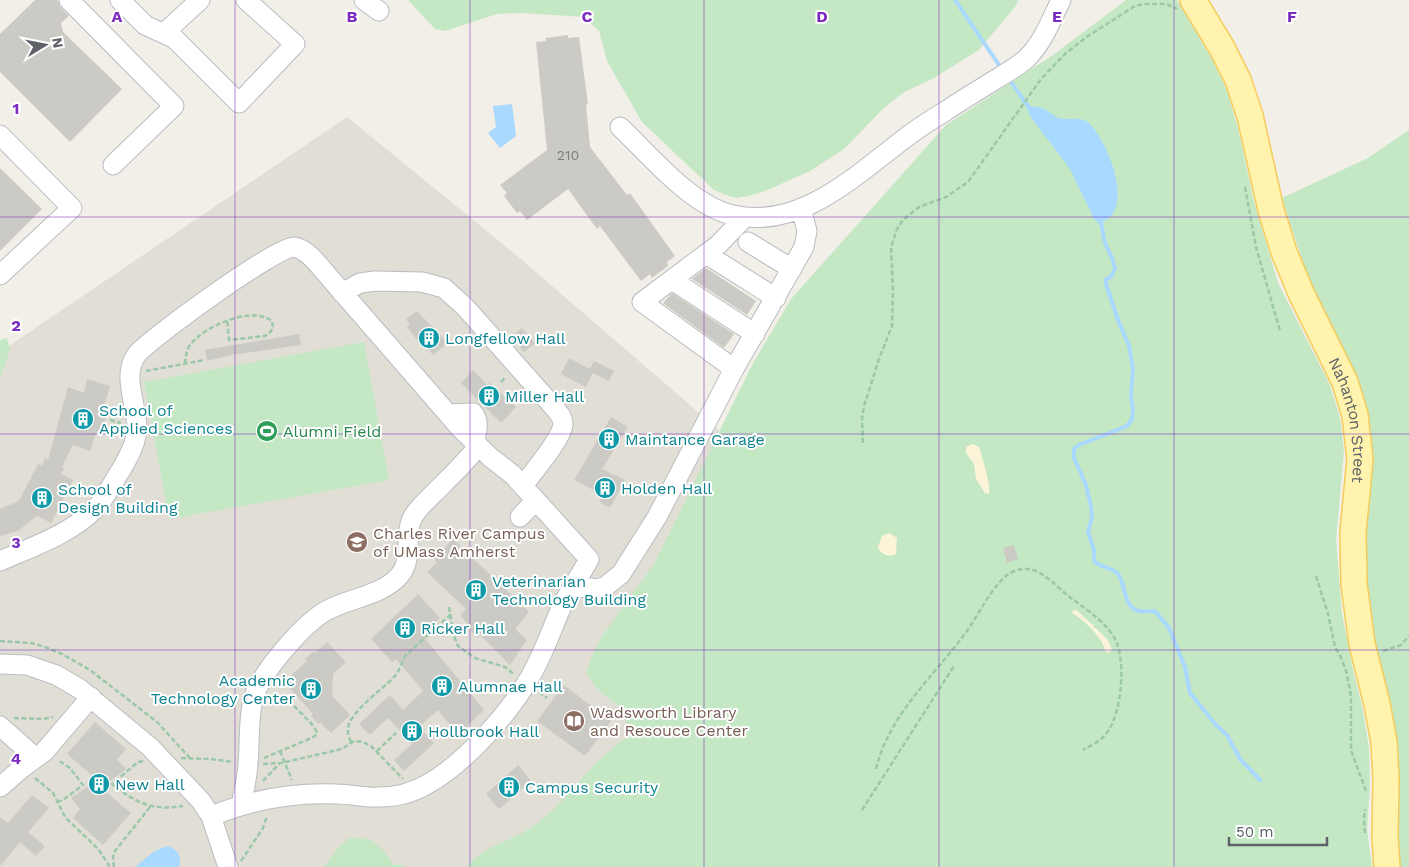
<svg xmlns="http://www.w3.org/2000/svg" width="1409" height="867" font-family="'Work Sans',sans-serif">
	<rect width="100%" height="100%" fill="#f1efe7"/>
	<path fill="#e1ded5" d="M347 117 515 254 720 431 696 867H0V352Z"/>
	<path fill="#c4e8c4" d="M408 0H1018L1015 7 979 50 932 79 904 92 883 109 844 149 810 171 765 191 748 196 737 198 729 196 714 190 642 122 607 61 599 31 584 17 522 13 497 14 445 31 435 29Z
		M1126 0H1177L1213 61 1227 91 1238 128 1254 202 1278 283 1330 385 1340 418 1344 451 1336 539 1342 614 1353 670 1363 710 1369 749 1370 786 1367 829 1372 867H467C480 849 503 843 522 833 555 815 572 787 598 761 607 752 618 744 628 736 629 700 614 708 595 686 592 682 589 676 586 672L594 651 602 636 654 564 752 365 791 299 946 125 1053 55Z
		M1409 130V867H1399L1369 618 1364 551 1372 460 1370 429 1363 396 1354 374 1322 310 1307 275 1282 198 1368 158Z
		M7 338 10 350 0 379V340Z
		M364 342 389 480 169 519 144 382Z
		M349 838 370 839 384 851 393 864 403 865 404 867H324L338 848Z"/>
	<path fill="#fcf4d8" d="M973 444 979 447C982 456 991 486 989 494L985 493 976 479 974 464 966 453V447Z
		M889 533 897 538 896 554C890 558 880 554 878 547L882 536Z
		M1074 610H1076L1094 626 1093 628H1096L1107 639 1112 649 1111 651 1108 653C1103 650 1105 647 1102 643 1096 632 1084 620 1072 613Z"/>
	<path fill="#a9d9ff" d="M512 104 516 136 500 148 488 133 496 127 493 106Z
		M1031 106C1038 107 1044 108 1049 112 1053 114 1055 117 1059 118 1069 121 1081 116 1089 123 1108 141 1138 215 1098 223L1094 219 1070 169 1032 119 1028 112Z
		M167 846C178 849 182 856 179 867H135L153 852Z"/>
	<g fill="none" stroke-linecap="round" stroke-linejoin="round">
		<path stroke="#a9d9ff" stroke-width="4" d="M955 0 999 65
			M1011 82 1030 109
			M1101 223 1105 243 1112 258 1115 268 1111 277 1106 279V284L1118 320 1129 346 1133 368 1131 396 1133 410 1132 419 1127 426 1079 445 1074 449V458L1086 485 1091 506 1092 517 1088 532 1094 550V561C1101 568 1112 567 1118 574 1126 584 1123 608 1139 611 1144 612 1150 611 1155 611L1169 628 1185 667 1190 693 1216 725 1227 735 1240 759 1260 780"/>
	</g>
	<path fill="#cccac4" d="M35 0H57L58 1 61 8 69 16 61 23 63 32 122 89 70 142 0 72V34Z
		M568 35V38L579 37 588 104 586 105 590 147 627 195 630 193 675 256 667 262 668 266 652 278 650 274 641 281 600 226 597 229 568 189 527 220 520 211 517 213 504 196 507 193 500 185 547 150 536 42 546 41V38Z
		M0 168 42 209 0 251Z
		M706 268 756 301 747 315 692 279Z
		M672 293 734 334 724 348 663 303Z
		M417 311 448 343 433 355 425 345 423 347 407 327 410 324 406 319Z
		M522 328 535 343 524 352 511 337Z
		M299 334 301 345 231 355 207 361 205 350Z
		M569 358 590 369 594 361 614 371 609 381 593 373 586 387 561 374Z
		M473 370 486 384 490 383 516 407 501 423 461 383Z
		M87 379 110 386 104 407H109L102 432 97 431 90 451 73 445 62 467 65 468 61 474 73 480 51 523 37 516 18 531 0 536V509L19 501 38 464 42 466 45 458 48 460 68 387 84 393Z
		M611 417 628 427 602 469 625 480 610 508 599 502 603 495 574 480Z
		M453 539 529 612 515 629 527 640 510 665 480 635 478 638 469 629 471 627 460 615 466 609 427 572 437 562 434 559Z
		M1014 545 1018 559 1007 563 1003 548Z
		M418 594 440 618 422 635 484 710 458 735 438 710 419 727 434 743 404 771 394 760 412 744 388 718 370 735 359 724 390 695 403 710 423 691 396 659 392 662 371 639Z
		M327 642 346 662 333 674 332 696 350 715 331 733 320 722 318 724 311 716 313 714 284 682 307 661 305 659 313 652 315 653Z
		M564 685 611 721 585 756 537 721Z
		M95 722 126 749 117 760 126 769 101 788 131 813 103 845 73 818 80 809 71 798 97 780 67 754Z
		M518 765 531 781 499 809 486 794Z
		M32 795 49 808 28 832 45 846 36 856 20 842 0 866V817L8 823Z"/>
	<g fill="none" stroke-linecap="round" stroke-linejoin="round">
		<g stroke="#b9bcc1" stroke-width="21">
			<path id="minor" d="M69 0 174 106 113 165
				M120 0 145 25 175 39 239 103 295 44 246 0
				M364 0 379 11
				M164 33 200 0
				M620 127C651 156 691 206 733 215 798 230 853 178 900 142 914 131 929 121 944 112 962 100 980 89 998 78 1008 72 1018 66 1026 59 1043 43 1051 20 1061 0
				M0 135 72 208 0 275
				M745 217 718 245 642 302 734 369 804 247 807 231 801 208
				M748 242 792 269
				M706 254 776 298
				M672 280 755 334
				M342 293 360 283 375 281 422 282 444 288 465 307 551 404C556 410 563 416 563 424 562 439 532 473 523 486
				M448 414 473 413C480 421 477 432 474 442
				M520 517 535 501
				M0 561C32 547 71 534 96 508 106 497 113 482 121 470 128 458 137 442 137 428 137 404 121 375 137 354 152 337 277 246 294 247 308 249 320 267 329 277L461 429 490 457 513 475 589 559C581 575 568 592 561 608 551 631 543 655 530 677 509 714 463 765 426 785 412 793 394 797 379 797 365 798 351 794 337 794 294 792 251 800 211 816
				M574 586 598 589 606 586 621 574 657 517 734 369
				M0 664 27 665 56 675 80 689 150 747 201 801 211 816 228 867
				M0 726 36 758
				M0 787 22 768 44 752 91 697
				M241 805C244 792 247 778 248 764 250 743 248 720 253 700 259 674 302 626 324 612 347 598 380 597 399 576 415 559 402 534 414 515 422 503 435 493 445 482 457 471 468 458 479 446"/>
		</g>
		<g stroke="#f5cc5c" stroke-width="28">
			<g id="major">
				<path id="s1" d="M1193 0 1222 48 1238 80 1250 116 1271 210 1284 252 1301 293 1345 382 1355 415 1360 459 1353 533 1354 584 1362 644 1377 704 1384 742 1386 778 1385 837 1387 867"/>
			</g>
		</g>
		<path stroke="#9ac8a9" stroke-width="2.5" stroke-dasharray="5 2.5" stroke-linecap="butt" d="M1245 187 1256 247 1280 331
			M185 364C186 357 186 350 190 345 203 327 252 305 272 321L273 328 269 334 265 336 229 340 227 320
			M146 371 204 360
			M501 382 506 377
			M110 420 121 423
			M863 443 862 419 864 406 879 359 892 326 893 290 891 247 897 229 903 220 919 207 946 197 968 182 1041 79 1066 53 1088 36 1135 6 1145 4H1167L1177 9
			M1316 576 1328 614 1335 647 1340 656
			M449 607 454 636 458 646 475 658 505 667 514 674
			M0 641 31 643 45 647 62 654 90 670 157 722 190 758
			M1383 651 1401 645 1409 636
			M1340 655 1347 674 1351 697V750L1366 791
			M539 692 547 698
			M14 718 42 719 53 717
			M351 742C349 737 347 732 348 727 352 710 383 689 395 676 400 670 402 661 406 655L451 614
			M280 751 292 780
			M377 751 396 733
			M181 758 210 759 233 762
			M264 758 309 739 315 736 317 732 311 723 291 703
			M143 761 138 762 112 784C136 803 152 811 183 806
			M263 764 281 763 342 749 354 741 363 742 371 746 403 779
			M876 769C889 714 935 675 967 631 978 615 992 587 1007 575 1012 571 1022 568 1028 569 1042 570 1056 586 1066 594 1082 607 1103 619 1114 637 1127 658 1122 717 1105 735 1099 742 1090 746 1083 750
			M35 778 53 793 65 817 99 850 110 867
			M263 781 279 764
			M57 802 63 800 83 785 70 768 58 760
			M862 810 954 666
			M1365 833 1364 820 1365 809
			M241 861 263 828 267 816
			M114 867 113 857 115 851 150 807"/>
		<use href="#minor" stroke="#fff" stroke-width="19"/>
		<use href="#major" stroke="#fff3ae" stroke-width="25"/>
	</g>
	<path fill="none" stroke="#7b2cbf" stroke-width="1" stroke-opacity="0.55" d="M235 0V867M470 0V867M704 0V867M939 0V867M1174 0V867M0 217H1409M0 434H1409M0 650H1409"/>
	<defs>
		<g id="building-disc" transform="scale(1.125)"><circle r="9.5" fill="#0f9aa8" stroke="#fff"/><path d="M-4-6H4V6H1V3H-1V6H-4ZM-2.5-4.3h1.7v1.8h-1.7ZM.8-4.3h1.7v1.8H.8ZM-2.5-1h1.7V.8h-1.7ZM.8-1h1.7V.8H.8Z" fill="#fff"/></g>
		<g id="stadium-disc" transform="scale(1.125)"><circle r="9.5" fill="#2e9e5b" stroke="#fff"/><path d="M0-5a6.5 5 0 1 0 0 10a6.5 5 0 1 0 0-10ZM-3.5-1.8h7v3.6h-7Z" fill="#fff"/></g>
		<g id="university-disc" transform="scale(1.125)"><circle r="9.5" fill="#8d6e63" stroke="#fff"/><path d="M0-5L7-2L0 1L-7-2ZM-4 1L0 2.5L4 1V4Q0 6-4 4Z" fill="#fff"/></g>
		<g id="library-disc" transform="scale(1.125)"><circle r="9.5" fill="#8d6e63" stroke="#fff"/><path d="M-6-4Q-3-5.5-.7-3.5V5Q-3 3-6 4ZM6-4Q3-5.5 .7-3.5V5Q3 3 6 4Z" fill="#fff"/></g>
	</defs>
	<g fill-rule="evenodd">
		<use href="#building-disc" x="429" y="338"/>
		<use href="#building-disc" x="489" y="396"/>
		<use href="#building-disc" x="83" y="419"/>
		<use href="#stadium-disc" x="267" y="431"/>
		<use href="#building-disc" x="609" y="439"/>
		<use href="#building-disc" x="605" y="488"/>
		<use href="#building-disc" x="42" y="498"/>
		<use href="#university-disc" x="357" y="542"/>
		<use href="#building-disc" x="476" y="590"/>
		<use href="#building-disc" x="405" y="628"/>
		<use href="#building-disc" x="442" y="686"/>
		<use href="#building-disc" x="311" y="689"/>
		<use href="#library-disc" x="574" y="721"/>
		<use href="#building-disc" x="412" y="731"/>
		<use href="#building-disc" x="99" y="784"/>
		<use href="#building-disc" x="509" y="787"/>
	</g>
	<g text-anchor="middle" dominant-baseline="central" stroke-width="4" stroke-linejoin="round" paint-order="stroke">
		<g font-size="14" fill="#7a7c7f">
			<text x="568" y="155">210</text>
		</g>
		<g font-size="16" fill="#0d838f" stroke="#fff" text-anchor="start">
			<text x="445" y="338">Longfellow Hall</text>
			<text x="505" y="396">Miller Hall</text>
			<text x="99" y="410">School of<tspan x="99" dy="18">Applied Sciences</tspan></text>
			<text x="625" y="439">Maintance Garage</text>
			<text x="621" y="488">Holden Hall</text>
			<text x="58" y="489">School of<tspan x="58" dy="18">Design Building</tspan></text>
			<text x="492" y="581">Veterinarian<tspan x="492" dy="18">Technology Building</tspan></text>
			<text x="421" y="628">Ricker Hall</text>
			<text x="295" y="680" text-anchor="end">Academic<tspan x="295" dy="18">Technology Center</tspan></text>
			<text x="458" y="686">Alumnae Hall</text>
			<text x="428" y="731">Hollbrook Hall</text>
			<text x="115" y="784">New Hall</text>
			<text x="525" y="787">Campus Security</text>
		</g>
		<g font-size="16" fill="#5e6268" stroke="#fff">
			<text stroke="none"><textPath href="#s1" startOffset="452">Nahanton Street</textPath></text>
		</g>
		<g font-size="16" fill="#27864d" stroke="#fff" text-anchor="start">
			<text x="283" y="431">Alumni Field</text>
		</g>
		<g font-size="16" fill="#785e54" stroke="#fff" text-anchor="start">
			<text x="373" y="533">Charles River Campus<tspan x="373" dy="18">of UMass Amherst</tspan></text>
			<text x="590" y="712">Wadsworth Library<tspan x="590" dy="18">and Resouce Center</tspan></text>
		</g>
	</g>
	<g font-size="16" text-anchor="middle" font-weight="bold" fill="#7b2cbf" stroke="#fff" stroke-width="4" stroke-linejoin="round" paint-order="stroke">
		<text x="117" y="22">A</text>
		<text x="352" y="22">B</text>
		<text x="587" y="22">C</text>
		<text x="822" y="22">D</text>
		<text x="1057" y="22">E</text>
		<text x="1292" y="22">F</text>
		<text x="16" y="114">1</text>
		<text x="16" y="331">2</text>
		<text x="16" y="548">3</text>
		<text x="16" y="764">4</text>
	</g>
	<g transform="translate(45 45) rotate(80)" stroke="#ffffff" stroke-width="4" paint-order="stroke">
	<path d="M0-4L9 19L0 12L-9 19Z" fill="#5e6268"/>
	<text y="-8" font-size="14" font-weight="bold" text-anchor="middle" fill="#5e6268">N</text>
	</g>
	<path d="M1229 837v8h98v-8" fill="none" stroke="#5e6268" stroke-width="2.5"/>
	<text x="1236" y="837" font-size="15" fill="#5e6268" stroke="#ffffff" stroke-width="4" paint-order="stroke">50 m</text>
</svg>
